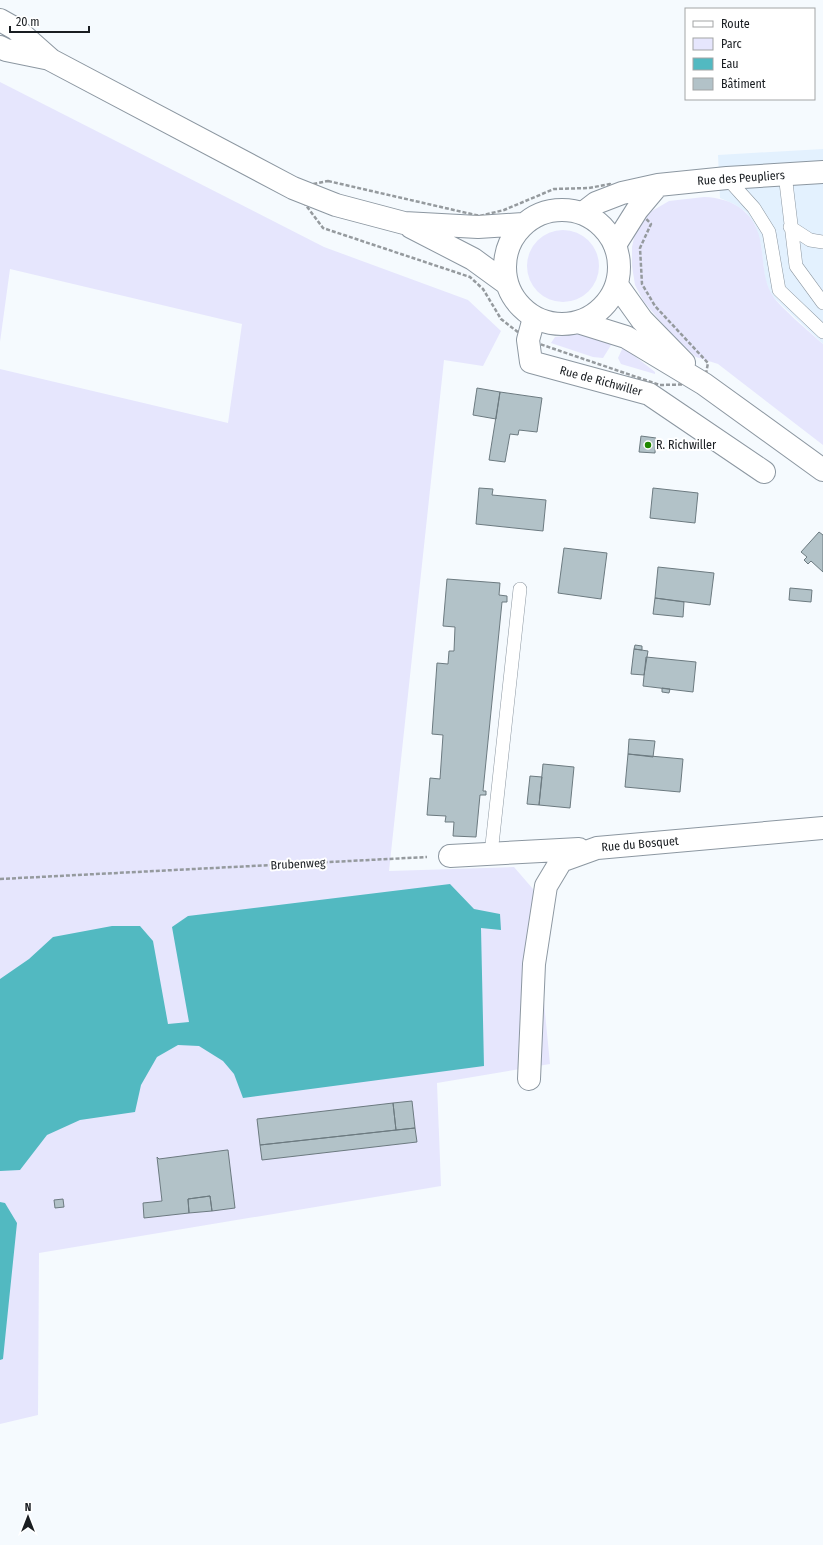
<svg xmlns="http://www.w3.org/2000/svg" width="823" height="1545" font-family="'Fira Sans Condensed',sans-serif">
	<rect width="100%" height="100%" fill="#f5fafe"/>
	<path fill="#e3f1fe" d="M823 149V344L771 295 765 279 761 245 755 225 746 212 734 204 720 198 718 155Z"/>
	<path fill="#e6e6fd" d="M0 82 324 247 468 300 501 331 483 366 444 360 389 871 514 867 533 889 550 1064 437 1083 441 1186 39 1253 38 1415 0 1424V369L228 423 242 324 10 269 0 342Z
		M704 197C735 198 757 214 761 245 764 262 763 278 771 293 776 304 812 334 823 344V445L718 364 696 357 671 334 644 302 635 285 632 266V247L637 224 652 211 669 201Z
		M527 266a36 36 0 1 1 72 0a36 36 0 1 1-72 0Z
		M585 333 613 342 603 358 593 357 551 343 555 337Z
		M623 347 655 372V374L621 364 618 358Z"/>
	<path fill="#52b9c1" d="M450 884 474 909 500 914 501 930 481 928 484 1066 243 1098 234 1074 223 1061 199 1046 178 1045 157 1057 141 1085 135 1112 80 1120 47 1135 20 1170 0 1171V979L29 959 53 937 112 926H140L153 941 168 1024 189 1022 172 927 188 916Z
		M0 1202 5 1203 17 1223 3 1359 0 1360Z"/>
	<path fill="#b2c2c8" stroke="#6c7a80" d="M477 388 500 392 496 419 473 415Z
		M500 392 542 398 537 432 519 430 518 435 510 434 505 462 489 460Z
		M641 436 656 438 655 453 639 452Z
		M479 488 493 489 492 495 546 500 543 531 476 524Z
		M653 488 698 493 695 523 650 518Z
		M819 532 823 535V572L811 561 808 564 804 560 807 557 801 552Z
		M564 548 607 553 601 599 558 593Z
		M658 567 714 573 710 605 655 598Z
		M447 579 500 583 499 595 507 596V602H502L483 791H486V795H480L476 837 453 836 454 822H445L446 816 427 815 430 778 440 779 443 735 432 734 437 663 448 664 449 651H454L455 627 443 626Z
		M790 588 812 590 811 602 789 600Z
		M655 598 684 602 683 617 653 614Z
		M635 645 642 646V650L634 649Z
		M634 649 648 651 644 675 631 674Z
		M646 657 696 662 693 692 643 686Z
		M662 688 670 689 669 693 662 692Z
		M629 739 655 741 653 757 628 754Z
		M628 754 683 759 680 792 625 787Z
		M543 764 574 767 570 808 539 805Z
		M530 776 542 777 539 805 527 804Z
		M412 1101 415 1128 396 1130 393 1103Z
		M393 1103 396 1130 260 1145 257 1119Z
		M415 1128 417 1142 262 1160 260 1145Z
		M227 1150H228L235 1208 212 1211 210 1196 188 1199 189 1213 144 1218 143 1203 162 1201 157 1157 159 1159Z
		M210 1196 212 1211 189 1213 188 1199Z
		M63 1199 64 1207 55 1208 54 1200Z"/>
	<g fill="none" stroke-linecap="round" stroke-linejoin="round">
		<g stroke="#8c97a1" stroke-width="14">
			<path id="lane" d="M785 174 796 266 823 303
				M727 178 754 208 769 232 779 290 823 332
				M790 227 810 240 823 242
				M491 854 520 589"/>
		</g>
		<g stroke="#8c97a1" stroke-width="24">
			<path id="street" d="M583 213 596 203 622 193 658 185 727 178 823 172
				M615 245 637 210 658 185
				M534 318 528 340 531 362 649 394 764 472
				M450 856 579 849
				M529 1079 534 964 546 886 561 861 597 848 823 828"/>
		</g>
		<g stroke="#8c97a1" stroke-width="24">
			<path id="secondary" d="M0 20 16 29 51 60 293 188 336 205 404 223 478 227 523 224
				M0 47 6 50 50 59
				M505 267a57 57 0 1 1 114 0a57 57 0 1 1-114 0Z
				M411 227 473 259 506 283
				M617 285 642 320 684 363
				M578 322 626 337 704 384 823 470"/>
		</g>
		<path stroke="#959a9e" stroke-width="2.5" stroke-dasharray="4 2" stroke-linecap="butt" d="M328 181 480 216 504 210 554 189 589 188 610 184 622 193 651 224 640 248 642 284 655 306 708 363 704 384 660 385 528 340 501 319 483 289 470 277 323 228 293 188Z
			M0 879 427 857"/>
		<use href="#lane" stroke="#fff" stroke-width="13"/>
		<use href="#street" stroke="#fff" stroke-width="22"/>
		<use href="#secondary" stroke="#fff" stroke-width="22"/>
	</g>
	<circle fill="#1f8800" stroke="#fff" stroke-width="1.5" cx="648" cy="445" r="4"/>
	<g text-anchor="middle" dominant-baseline="central" stroke-width="4" stroke-linejoin="round" paint-order="stroke">
		<g font-size="12" fill="#191d21" stroke="#fff">
			<text transform="translate(741 178) rotate(-4)">Rue des Peupliers</text>
			<text transform="translate(601 381) rotate(15)">Rue de Richwiller</text>
			<text transform="translate(640 844) rotate(-5)">Rue du Bosquet</text>
			<text transform="translate(298 864) rotate(-3)">Brubenweg</text>
		</g>
		<g font-size="12" fill="#191d21" stroke="#fff" text-anchor="start">
			<text x="656" y="445">R. Richwiller</text>
		</g>
	</g>
	<rect x="685" y="8" width="130" height="92" fill="#ffffff" stroke="#a3a5a6"/>
	<rect x="693" y="21" width="20" height="6" fill="#ffffff" stroke="#a3a5a6"/>
	<text x="721" y="28" font-size="12" fill="#191d21">Route</text>
	<rect x="693" y="38" width="20" height="12" fill="#e6e6fd" stroke="#a3a5a6"/>
	<text x="721" y="48" font-size="12" fill="#191d21">Parc</text>
	<rect x="693" y="58" width="20" height="12" fill="#52b9c1" stroke="#a3a5a6"/>
	<text x="721" y="68" font-size="12" fill="#191d21">Eau</text>
	<rect x="693" y="78" width="20" height="12" fill="#b2c2c8" stroke="#a3a5a6"/>
	<text x="721" y="88" font-size="12" fill="#191d21">Bâtiment</text>
	<g transform="translate(28 1517)" stroke="#ffffff" stroke-width="3" paint-order="stroke">
	<path d="M0-3L7 15L0 10L-7 15Z" fill="#191d21"/>
	<text y="-6" font-size="11" font-weight="bold" text-anchor="middle" fill="#191d21">N</text>
	</g>
	<path d="M10 26v6h79v-6" fill="none" stroke="#191d21" stroke-width="2"/>
	<text x="16" y="26" font-size="12" fill="#191d21" stroke="#ffffff" stroke-width="3" paint-order="stroke">20 m</text>
</svg>
